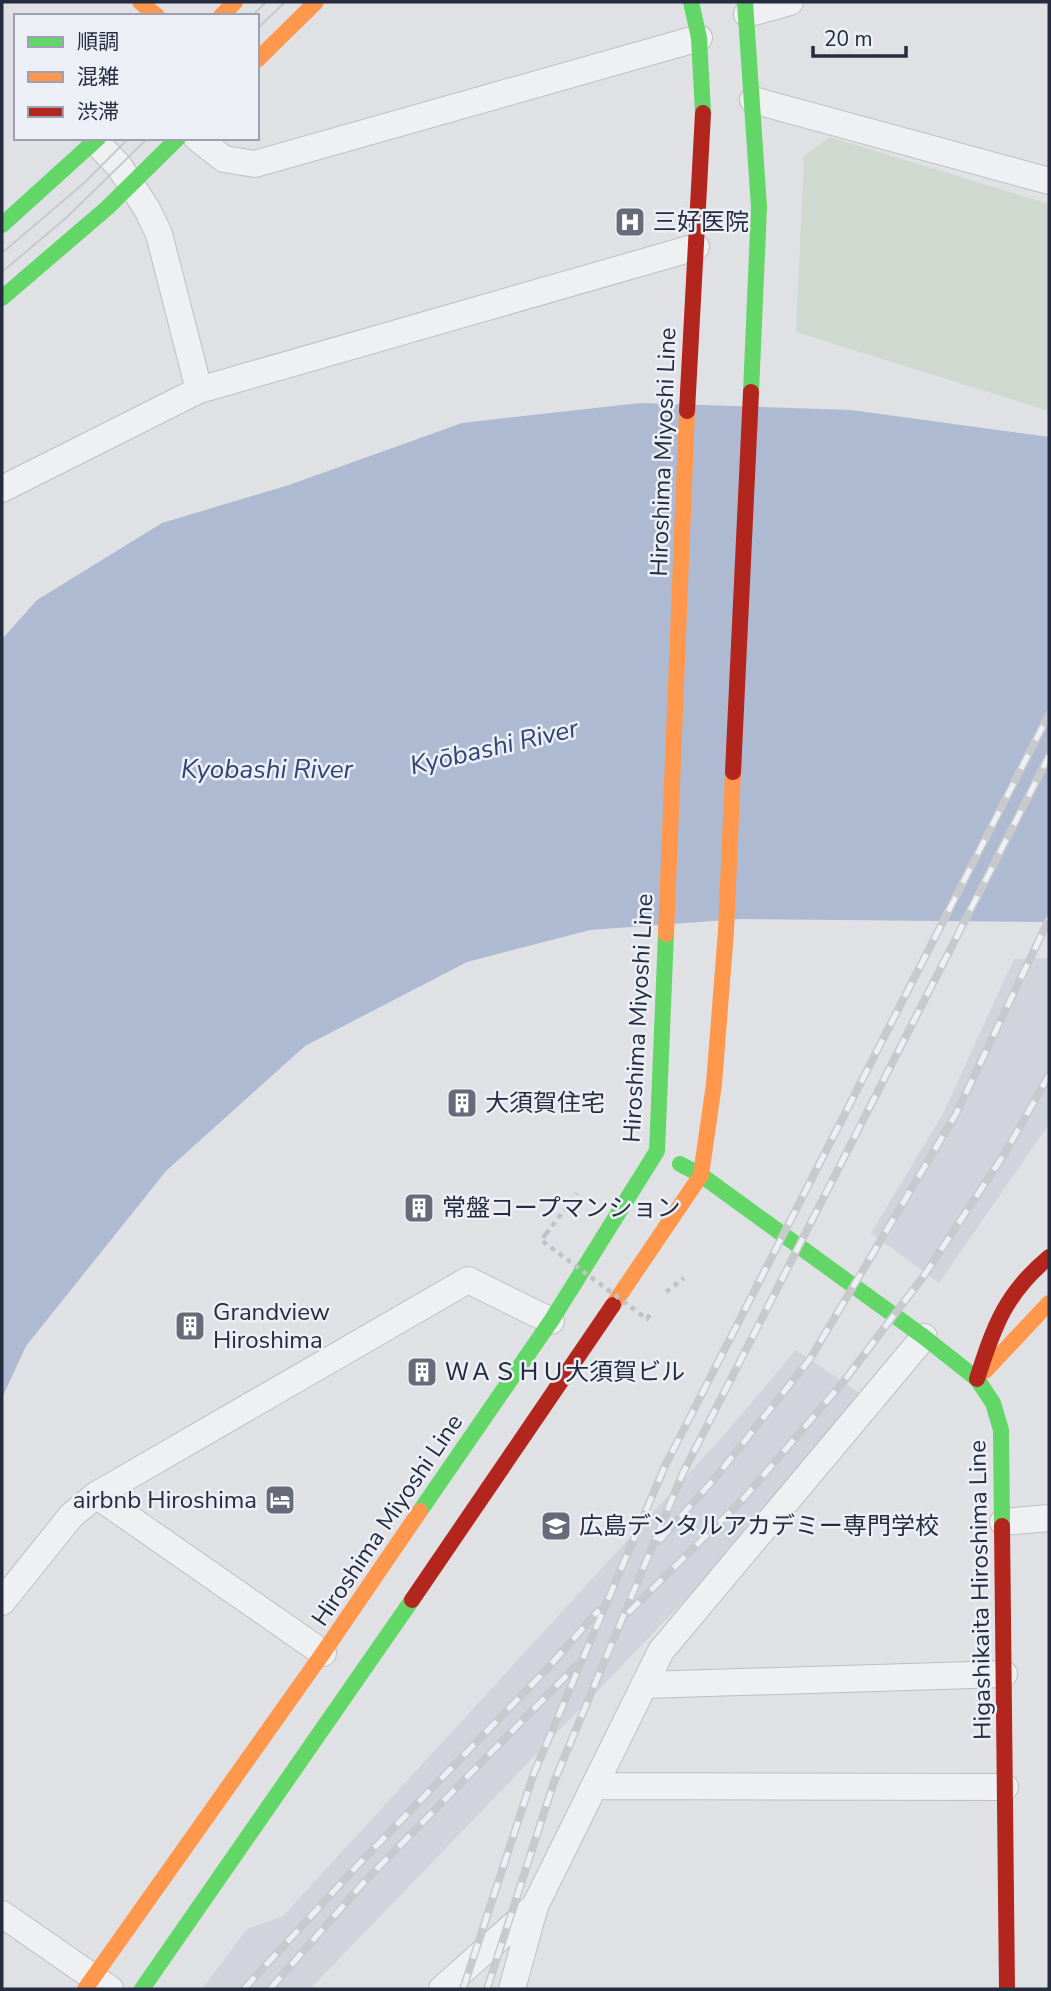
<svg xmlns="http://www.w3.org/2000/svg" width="1051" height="1991" font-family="'Nunito Sans','Noto Sans JP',sans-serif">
	<rect width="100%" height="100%" fill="#e0e1e5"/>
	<path fill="#d1d4dc" d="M1049 958V1124L939 1283 871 1233 943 1114 1014 959Z
		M796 1350 864 1396 713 1571 310 1989H202L247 1929 283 1916 724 1435Z"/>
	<path fill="#cfd9d0" d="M830 137 1049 204V411L796 332 804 156Z"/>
	<path fill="#adbad2" d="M640 403 851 410 1049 437V922L740 919 590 930 467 962 305 1046 166 1171 26 1346 2 1398V639L37 600 162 523 289 485 462 423Z"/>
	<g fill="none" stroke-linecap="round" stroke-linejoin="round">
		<g stroke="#bebfc3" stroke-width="28">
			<path id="street" d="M747 14 790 2
				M753 100 1049 181
				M197 138 224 159 255 164 699 38
				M95 141 119 166 147 209 159 234 199 390
				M2 489 199 390 696 247
				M96 1495 323 1653
				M1003 1522 1049 1518
				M2 1602 71 1516 96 1495 468 1280 551 1321
				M644 1685 1004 1674
				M595 1786 1005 1787
				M2 1914 110 1989
				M442 1989 535 1906
				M512 1989 535 1906 661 1651 924 1337"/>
		</g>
		<path stroke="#c1c2c7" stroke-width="4.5" stroke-dasharray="5 5" stroke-linecap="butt" d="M546 1234 577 1193
			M666 1292 684 1278"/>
		<use href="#street" stroke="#eff0f2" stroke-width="26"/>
		<path stroke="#63d668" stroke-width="16" d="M691 2 699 38 703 113
			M745 2 759 207 751 392
			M2 225 98 138
			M2 298 107 208 178 138
			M680 1164 701 1175 924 1337 977 1379 993 1403 1001 1430 1002 1526
			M420 1511 551 1321 657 1151 666 934
			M142 1989 412 1600"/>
		<path stroke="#ff974d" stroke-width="16" d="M140 2 157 16
			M221 16 235 2
			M257 60 316 2
			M666 934 687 411
			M613 1305 701 1175 714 1084 726 931 733 772
			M985 1371 1049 1303
			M85 1989 323 1653 420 1511"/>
		<path stroke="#b3261e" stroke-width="16" d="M687 411 703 113
			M733 772 751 392
			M977 1379C994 1326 1005 1294 1049 1257
			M1002 1526 1007 1989
			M412 1600 613 1305"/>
		<path stroke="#c8c9cd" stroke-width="2" d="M252 16 266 2
			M257 29 285 2
			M2 253 84 183 129 138
			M2 272 66 218 148 138"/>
		<g stroke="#c8c9cd" stroke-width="8">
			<path id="rail" d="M659 1541 716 1477 810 1359 956 1114 1049 919
				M628 1613 744 1498 844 1381 923 1277 1005 1153 1049 1075
				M244 1989 356 1867 546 1670 599 1610
				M270 1989 366 1880 577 1665
				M463 1989 534 1773 665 1466 1049 714
				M487 1989 554 1782 683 1473 1049 756"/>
		</g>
		<use href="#rail" stroke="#edeff6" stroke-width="5" stroke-dasharray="16" stroke-linecap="butt"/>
		<path stroke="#c1c2c7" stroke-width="4.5" stroke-dasharray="5 5" stroke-linecap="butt" d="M546 1234 541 1240 647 1319 651 1313"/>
	</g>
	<defs>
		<g id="hospital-square" transform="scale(1.575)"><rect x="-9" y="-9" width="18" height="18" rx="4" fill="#676b79" stroke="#edeff6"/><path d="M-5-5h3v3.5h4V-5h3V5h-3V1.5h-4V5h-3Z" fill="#fff"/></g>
		<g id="building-square" transform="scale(1.575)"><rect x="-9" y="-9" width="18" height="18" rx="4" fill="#676b79" stroke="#edeff6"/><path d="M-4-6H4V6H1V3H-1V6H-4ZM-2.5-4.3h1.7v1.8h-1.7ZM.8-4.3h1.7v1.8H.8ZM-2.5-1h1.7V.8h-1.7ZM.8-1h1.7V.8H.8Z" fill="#fff"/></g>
		<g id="hotel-square" transform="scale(1.575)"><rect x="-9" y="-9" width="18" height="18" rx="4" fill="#676b79" stroke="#edeff6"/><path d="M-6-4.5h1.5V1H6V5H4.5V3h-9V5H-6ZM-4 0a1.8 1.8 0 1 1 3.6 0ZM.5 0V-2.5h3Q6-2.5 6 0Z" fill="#fff"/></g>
		<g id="school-square" transform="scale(1.575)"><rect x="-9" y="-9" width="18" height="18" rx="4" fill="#676b79" stroke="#edeff6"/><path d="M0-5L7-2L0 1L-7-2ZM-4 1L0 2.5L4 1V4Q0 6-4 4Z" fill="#fff"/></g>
	</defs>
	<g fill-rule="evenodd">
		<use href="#hospital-square" x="630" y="222"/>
		<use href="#building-square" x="462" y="1103"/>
		<use href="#building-square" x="419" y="1208"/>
		<use href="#building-square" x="190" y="1326"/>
		<use href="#building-square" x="422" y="1372"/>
		<use href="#hotel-square" x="280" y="1500"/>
		<use href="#school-square" x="556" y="1526"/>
	</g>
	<g text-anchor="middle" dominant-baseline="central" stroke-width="5" stroke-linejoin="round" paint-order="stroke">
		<g font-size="24" fill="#262c3f" stroke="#edeff6" text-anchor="start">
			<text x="653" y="222">三好医院</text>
			<text x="485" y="1103">大須賀住宅</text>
			<text x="442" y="1208">常盤コープマンション</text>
			<text x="213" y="1312">Grandview<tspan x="213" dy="28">Hiroshima</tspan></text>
			<text x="445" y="1372">ＷＡＳＨＵ大須賀ビル</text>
			<text x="257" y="1500" text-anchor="end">airbnb Hiroshima</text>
			<text x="579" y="1526">広島デンタルアカデミー専門学校</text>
		</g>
		<g font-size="24" fill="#262c3f" stroke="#edeff6">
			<text transform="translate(663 452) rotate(-88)">Hiroshima Miyoshi Line</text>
			<text transform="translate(638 1018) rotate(-87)">Hiroshima Miyoshi Line</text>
			<text transform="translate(387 1520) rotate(-56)">Hiroshima Miyoshi Line</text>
			<text transform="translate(980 1590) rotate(-91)">Higashikaita Hiroshima Line</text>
		</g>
		<g font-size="26" font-style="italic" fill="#2f4575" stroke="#edeff6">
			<text transform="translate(494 747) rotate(-13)">Kyōbashi River</text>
			<text x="267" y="769">Kyobashi River</text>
		</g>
	</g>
	<rect width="1051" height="1991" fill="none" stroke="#262c3f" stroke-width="7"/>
	<rect x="14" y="14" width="245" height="126" fill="#edeff6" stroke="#9da1ad" stroke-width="2"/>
	<rect x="28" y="37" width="35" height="10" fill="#63d668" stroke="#9da1ad" stroke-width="2"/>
	<text x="77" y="49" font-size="21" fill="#262c3f">順調</text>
	<rect x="28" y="72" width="35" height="10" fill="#ff974d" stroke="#9da1ad" stroke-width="2"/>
	<text x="77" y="84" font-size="21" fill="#262c3f">混雑</text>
	<rect x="28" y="107" width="35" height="10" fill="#b3261e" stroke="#9da1ad" stroke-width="2"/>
	<text x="77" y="119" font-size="21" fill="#262c3f">渋滞</text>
	<path d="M813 46v10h93v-10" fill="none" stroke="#262c3f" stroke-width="3.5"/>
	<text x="824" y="46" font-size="21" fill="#262c3f" stroke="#edeff6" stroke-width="5" paint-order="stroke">20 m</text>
</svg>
